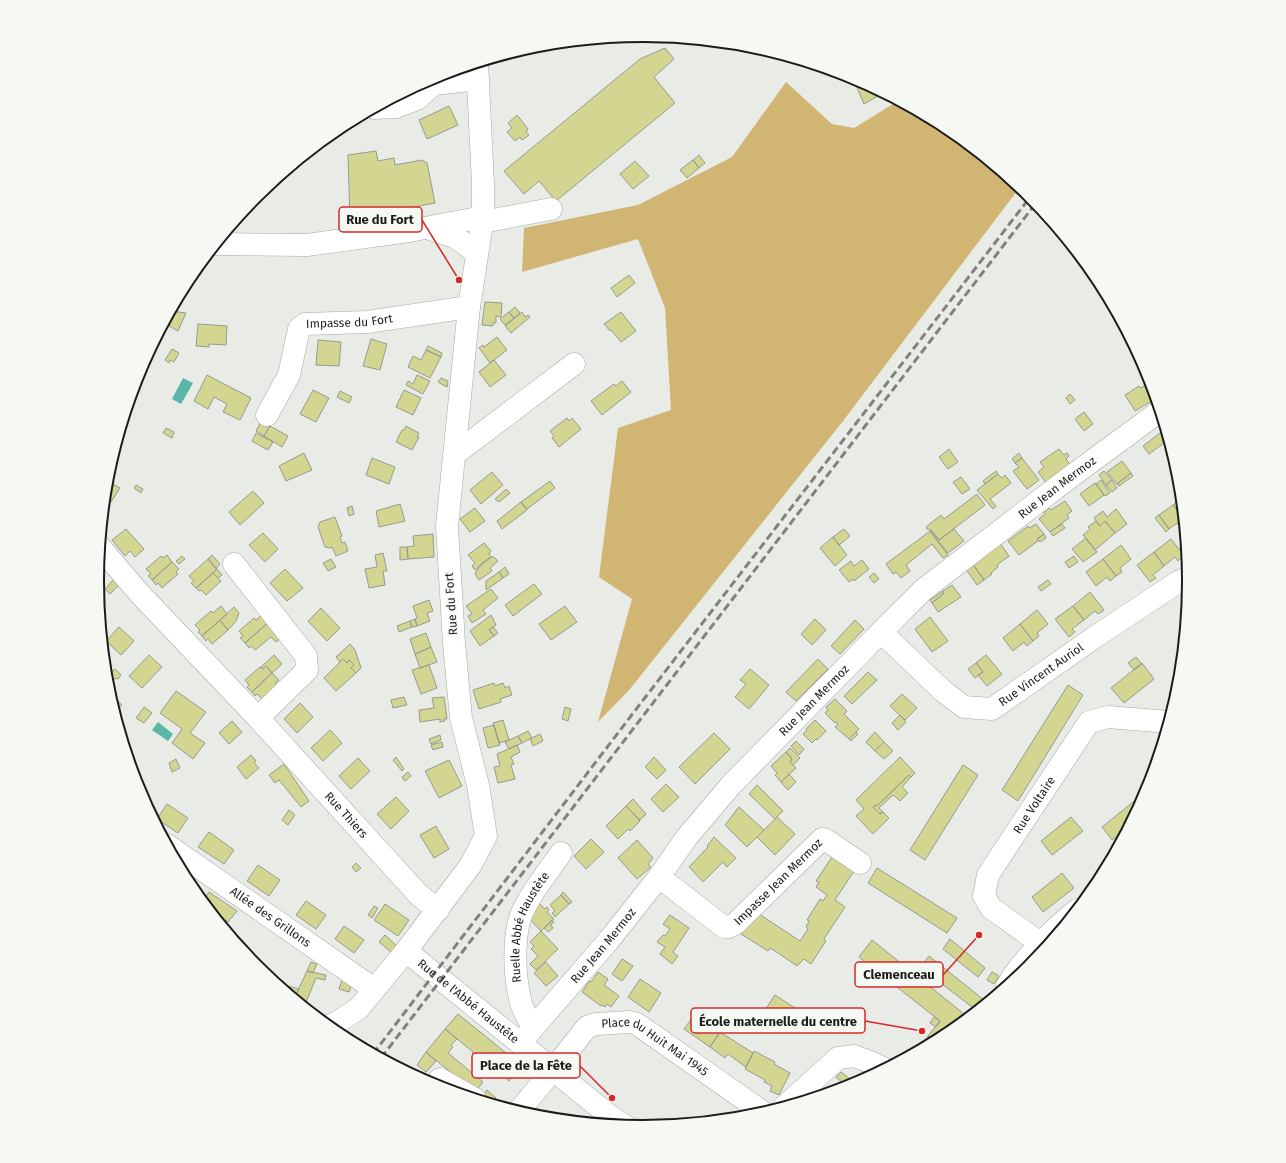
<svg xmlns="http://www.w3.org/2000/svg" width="1286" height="1163" font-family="'Fira Sans',sans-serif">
	<rect width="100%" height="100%" fill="#e8ebe6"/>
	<path fill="#d1b573" d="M786 82 832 124 854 128 898 101 947 127 1020 187 843 421 630 689 598 722 632 599 599 577 618 428 671 410 665 308 638 239 522 272 524 228 638 205 732 157Z"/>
	<path fill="#5ab6a8" d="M183 378 193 383 181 404 172 399Z
		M158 722 173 734 168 741 152 730Z"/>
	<path fill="#d2d690" stroke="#989994" d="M665 48 674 59 654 77 675 103 556 201 539 181 524 194 504 171 640 59Z
		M852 76V77L883 93 864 104Z
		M449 106 458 125 427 139 419 120Z
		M517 115 528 129 526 132 529 135 522 140 520 137 515 141 507 132 512 128 508 123Z
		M376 151 378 161 394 158 395 165 422 160 427 163 435 203 350 219 348 155Z
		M699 155 705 163 699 168 693 160Z
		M693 160 699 168 687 178 680 170Z
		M635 161 649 176 633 189 620 174Z
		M629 275 635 283 617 297 611 288Z
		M485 302 502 303 501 317 496 316V323H493V326L482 325Z
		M515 307 520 313 514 318 509 312Z
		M171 311 186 313 178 331 164 323Z
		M509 312 514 318 505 325 500 319Z
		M522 312 525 317 528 315 530 317 511 333 505 326Z
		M621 312 636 331 621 342 611 330 610 331 604 324Z
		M198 324 227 326 226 345 209 344V347L196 346Z
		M497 337 507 350 490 363 479 348 483 345 484 347Z
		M371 339 387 344 380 370 363 366Z
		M318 340 341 342 339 366 316 365Z
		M428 346 442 353 441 357 426 350Z
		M172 349 179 353 174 362 170 360 169 363 165 360Z
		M426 350 441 357 430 378 408 367 413 356 421 360Z
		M494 360 506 375 490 387 479 372Z
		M207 375 251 398 240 420 223 412 227 404 214 397 208 409 194 401Z
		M417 375 430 381 423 394 406 385 408 381 413 384Z
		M441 378 448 381 447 387 438 382Z
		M622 381 631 392 602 415 591 401 614 384 616 386Z
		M1151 381 1156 400 1151 404 1150 402 1135 411 1125 395 1139 386 1141 388Z
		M313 390 329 398 316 422 300 414Z
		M404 390 421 398 413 415 396 407Z
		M340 391 352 397 349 403 337 397Z
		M1070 394 1075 400 1070 404 1066 398Z
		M1084 412 1093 424 1084 431 1075 419Z
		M567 418 569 421 572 418 581 429 559 447 552 438 554 436 550 431Z
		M262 420 270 426 264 436 256 431Z
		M270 426 288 436 282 447 264 436Z
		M406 426 419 433 417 437H419L412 450 396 442 402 430H404Z
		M166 428 174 432 172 438 163 433Z
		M1165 429 1168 440 1149 454 1143 446Z
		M256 433 273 442 268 450 252 441Z
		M116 445 121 448 114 460 112 459Z
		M949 449 958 462 948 469 939 457Z
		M1059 449 1064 455 1067 453 1069 456 1066 459 1071 466 1047 484 1038 472 1044 467 1040 462Z
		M304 453 312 470 286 481 279 466Z
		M1019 453 1022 458 1015 463 1012 459Z
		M372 458 395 467 389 484 366 475Z
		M1022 458 1039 480 1027 489 1013 471 1019 467 1015 463Z
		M1122 461 1131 473 1117 484 1107 472Z
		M996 471 998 474 985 484 983 481Z
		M1104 471 1112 480 1106 485 1099 475Z
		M492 472 503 485 481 504 470 490Z
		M1131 473 1133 476 1119 486 1117 484Z
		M998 474 1002 478 1005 475 1011 483 990 499 996 506 993 509 977 490Z
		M961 477 970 489 962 494 953 482Z
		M106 480 120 488 111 502 105 499Z
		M1101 480 1110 493 1105 496 1096 484Z
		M1112 480 1117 488 1112 492 1106 485Z
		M550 481 555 488 527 509 521 502Z
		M1095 483 1104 495 1089 506 1080 494Z
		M136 485 143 489 141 493 134 488Z
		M506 489 510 493 499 502 495 499Z
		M253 491 264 503 240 525 229 512Z
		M977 494 985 505 939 540 931 530 927 529 926 527 941 515 944 519Z
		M1181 498 1183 518 1173 505Z
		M1065 501 1072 511 1067 515 1069 518 1050 532 1039 519 1045 514 1044 512 1049 508 1051 510Z
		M521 502 527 510 502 529 497 521Z
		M400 504 405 521 379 527 376 511Z
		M1173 505 1183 518 1184 523 1180 527 1177 523 1169 529 1159 515Z
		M352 506 354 514 349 516 347 508Z
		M475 508 485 521 470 532 460 519Z
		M1116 509 1127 524 1115 533 1105 521 1100 526 1094 518 1103 511 1107 517Z
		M1159 515 1169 529 1166 532 1155 518Z
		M335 517 342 536 340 537 342 543 345 542 348 551 336 556 332 547 330 548 325 547 318 527 320 522Z
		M1096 521 1100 526 1105 521 1115 533 1095 550 1083 535 1090 529 1088 527Z
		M1036 524 1044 534 1037 539 1038 541 1019 555 1008 541 1028 526 1029 528Z
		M1062 524 1065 528 1053 536 1050 532Z
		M126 529 144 549 135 557 130 551 125 556 112 540Z
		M844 529 850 536 839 545 833 537Z
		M954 529 964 541 948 553 930 531 931 530 939 540Z
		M930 531 948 555 943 558 932 544 906 565 910 571 901 578 896 572 893 574 886 564Z
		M263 533 278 549 265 562 249 545Z
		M433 534 434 557 408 559 407 547 414 546 413 536Z
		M1044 534 1046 538 1040 542 1037 539Z
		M833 537 847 555 835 566 820 548Z
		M1086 538 1097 552 1083 562 1072 549Z
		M1171 539 1184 555 1178 561 1175 557 1164 566 1154 552Z
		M484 543 491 551 489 554 491 557 475 570 472 566 475 563 468 555Z
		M1000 543 1009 556 997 565 998 567 991 573 992 574 984 580 972 563Z
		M1121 545 1131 559 1120 568 1122 572 1116 576 1103 559Z
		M400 547H407L408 559 400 560Z
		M1154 552 1164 566 1153 575 1156 578 1150 582 1137 565Z
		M383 553 387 571H383L385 585 369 588 365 569 377 567 375 555Z
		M167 555 172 562 152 580 148 576 151 574 146 569 161 556 163 558Z
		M212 555 220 564 216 569 208 559Z
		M182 556 185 559 179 564 176 561Z
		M1074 556 1078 562 1069 568 1065 562Z
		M491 557H494L498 561 490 568 492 571 479 580 475 574 480 565Z
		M208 559 217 569 196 588 191 583 194 581 189 576Z
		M331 559 336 567 328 571 323 563Z
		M1103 559 1116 576 1110 581 1107 577 1096 586 1086 572Z
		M862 560 869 569 854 581 853 579 849 582 839 570 851 561 854 566Z
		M172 562 179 569 176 572 178 574 162 588 158 583 156 585 152 580Z
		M972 563 984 580 977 585 965 568Z
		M505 567 509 574 503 578 499 572Z
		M217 569 222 575 218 578 213 573Z
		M285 569 303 588 287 601 270 583Z
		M499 572 503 578 486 590V581Z
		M213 573 221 581 206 595 201 590 199 591 196 588Z
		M874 573 879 579 874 583 869 577Z
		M116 577 121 583 110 594 105 589Z
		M1048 580 1051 584 1041 591 1038 587Z
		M534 584 542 594 513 616 505 605Z
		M952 585 961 597 938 612 932 603 944 593 943 591Z
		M491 589 498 598 483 610 486 614 472 623 468 616 472 614 466 606Z
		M943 591 944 593 932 603 930 600Z
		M1090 592 1104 610 1098 614 1095 611 1084 620 1073 606Z
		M429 600 433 611 427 613 430 621 417 626 415 619 417 618 413 606Z
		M221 606 227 614 202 636 198 632 200 630 195 625 211 611 213 613Z
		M565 606 577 622 551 640 539 624Z
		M1073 606 1084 620 1072 629 1075 632 1069 637 1055 619Z
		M234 607 239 613 236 621 228 630 220 620Z
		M321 608 340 628 327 641 308 621Z
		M1037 610 1048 624 1037 633 1039 636 1033 641 1020 624Z
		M265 612 271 620 245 643 240 638 243 636 239 631 254 618 256 620Z
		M491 615 496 625 489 630 494 636 480 646 470 631Z
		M930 617 948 641 932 652 915 629Z
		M415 619 417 626 412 627 410 621Z
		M815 619 826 630 812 645 801 634Z
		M220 620 228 630 212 644 208 639 206 641 202 636Z
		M271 620 283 636 276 642 271 637 255 650 251 646 249 648 245 643Z
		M855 620 864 629 840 654 831 646Z
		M410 621 412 627 399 632 397 626Z
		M1020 624 1033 641 1027 646 1024 642 1013 651 1003 638Z
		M119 627 134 641 121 655 106 641Z
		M493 627 498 633 494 636 489 630Z
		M426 633 431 647 415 654 410 639Z
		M350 644 355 650 361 668 356 673 351 668 354 665 349 660 347 663 343 659 340 662 336 657Z
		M431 647 437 662 420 668 415 654Z
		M149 655 162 667 142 688 129 676Z
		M274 655 282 664 272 673 266 666 263 669 261 667Z
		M986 655 1002 674 987 686 978 675 983 672 976 663Z
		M1136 657 1142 664 1134 670 1128 663Z
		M343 659 347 663 349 660 354 665 351 668 356 673 336 691 324 678Z
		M818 659 828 669 796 701 786 692Z
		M976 663 983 672 975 678 968 669Z
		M1142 663 1154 679 1124 703 1111 688Z
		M429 665 437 688 421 694 412 670Z
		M266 666 272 673 252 692 247 687 249 685 245 680 260 667 263 669Z
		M115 669 121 675 118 679 116 678 109 685 106 683V678Z
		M750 669 769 685 749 709 735 697 746 684 740 680Z
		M868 672 877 680 852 704 844 696Z
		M272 673 279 680 275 683 278 686 262 699 257 694 255 696 252 692Z
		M494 683 495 686 503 683 505 688 509 686 512 695 500 699 501 702 479 709 473 690Z
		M1068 685 1083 695 1018 801 1002 790Z
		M1179 685V688L1175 701 1169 693Z
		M176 691 206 712 190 733 205 743 193 759 172 743 182 729 160 713Z
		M108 692 122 705 115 712 121 718 117 722Z
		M902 694 917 708 905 720 890 706Z
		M404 697 407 705 393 708 391 700Z
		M444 697 447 719H444L445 721 440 722V719L420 722 419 710 434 708 432 698Z
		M835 699 847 711 844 714 859 729 849 739 835 727 838 724 836 722 835 723 825 713 828 710 826 707Z
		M300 703 313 717 297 733 284 719Z
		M144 707 152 713 144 723 136 718Z
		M565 707 571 709 568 721 562 719Z
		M900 715 906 722 898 730 892 723Z
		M503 720 509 740 499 743 493 723Z
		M815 720 826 731 817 740 816 739 812 743 803 734 807 730 806 729Z
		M232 721 242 732 229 744 219 733Z
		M494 725 500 745 488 748 483 728Z
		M330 730 342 743 323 761 311 748Z
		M528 731 532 738 522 743 518 736Z
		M856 732 858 734 851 741 849 739Z
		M875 732 884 742 875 751 866 742Z
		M714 733 730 749 695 784 679 767Z
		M540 734 543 741 533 746 530 739Z
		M440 735 441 740 431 744 429 739Z
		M518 736 522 743 509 749 505 742Z
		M796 741 804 749 799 755 791 746Z
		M442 742 443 747 433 750 431 745Z
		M884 742 893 751 884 759 875 751Z
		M517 745 520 752 511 757 514 764 511 765 515 779 498 783 494 767 500 766 497 754Z
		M790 748 800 758 793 765 790 762 792 759 786 752Z
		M786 752 792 759 790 762 796 768 781 782 775 775 777 773 771 766Z
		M251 755 256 761 254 763 259 768 246 779 237 767Z
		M396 757 404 769 402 771 393 760Z
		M654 757 666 770 657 779 645 767Z
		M900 757 915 773 911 777 909 775 877 806 876 805 873 807 880 814 883 812 889 818 873 834 856 816 864 809 856 800Z
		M358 758 370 771 351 789 339 776Z
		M176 759 180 768 172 772 169 763Z
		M449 760 462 786 439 798 425 771Z
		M284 764 309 801 301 807 279 780 275 783 269 775Z
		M963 765 978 775 925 860 910 850Z
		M408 772 411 776 405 781 402 777Z
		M789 774 796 782 788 790 781 782Z
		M909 775 911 777 902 787 908 793 900 801 893 795 879 808 883 812 880 814 873 807 876 805 877 806Z
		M135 779 143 784 138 791V790Z
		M666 784 679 797 663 812 651 799Z
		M757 785 783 811 775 819 749 794Z
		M1148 790 1129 826 1112 840 1102 827Z
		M396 797 409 811 391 829 377 814Z
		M633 799 646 814 640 820 626 806Z
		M167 804 188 818 178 833 157 819Z
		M626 806 640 821 630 831 628 829 618 839 606 826Z
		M739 807 764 830 747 847 725 825Z
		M289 810 295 815 288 825 282 820Z
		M777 817 795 834 775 855 757 837Z
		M1071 817 1083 831 1052 855 1041 841Z
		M436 826 449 849 434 858 420 835Z
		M209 832 234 850 224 864 198 847Z
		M714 837 736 858 727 867 723 862 703 882 689 867 708 847 707 846Z
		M591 839 604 852 586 869 574 856Z
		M637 840 653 858 648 864 651 867 637 879 618 858Z
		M834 854 856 868 835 900 845 907 824 939 826 941 811 964 804 959 797 966 775 951 770 948 768 951 741 934 756 912 800 941 808 929 806 927 809 921 807 920 820 899 823 901 827 895 816 887 819 882 816 881Z
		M356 863 361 868 356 872 352 867Z
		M258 865 280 880 269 896 247 881Z
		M877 868 957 918 947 933 868 883Z
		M182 873 192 880 189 885H188Z
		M1062 873 1074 888 1043 912 1032 897Z
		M209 892 237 911 228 922 217 915 215 917 202 902Z
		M563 892 572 902 569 904 561 895Z
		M561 895 569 904 555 917 552 913 555 911 550 905Z
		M536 900 545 909 547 907 549 910 547 912 554 919 541 931 528 917Z
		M306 901 326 915 316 929 296 915Z
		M385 904 409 920 398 936 374 920Z
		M374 906 378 908 372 918 368 915Z
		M670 915 689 928 673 952 678 956 672 964 660 954 665 947 657 942 663 935 665 936 670 929 663 924Z
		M552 920 554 922 551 925 553 928 548 932 544 928Z
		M344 926 364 940 354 953 335 939Z
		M541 931 558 949 536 970 530 964 538 956 531 949 534 946 530 942Z
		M385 935 397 946 391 952 379 942Z
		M950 939 985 968 978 977 943 949Z
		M872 940 969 1018 946 1036 935 1042 928 1036 940 1021 859 957Z
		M929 956 984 1000 976 1010 920 967Z
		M622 959 633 966 622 981 612 974Z
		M311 962 317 964 313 973 307 971Z
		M546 962 558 976 546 986 534 973Z
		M307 971 326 975 325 980 316 978 304 1007 294 999Z
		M598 972 608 979 604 985 619 996 611 1007 607 1004 605 1007 602 1005 601 1006 582 992 589 981 591 982Z
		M992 972 999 976 994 984 987 980Z
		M640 979 661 993 649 1012 628 997Z
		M342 980 352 983 349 992 339 989Z
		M273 982 299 989 294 999Z
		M775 995 798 1010 789 1025 774 1015 772 1019 763 1013Z
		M458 1014 522 1066 509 1081 481 1058H479L472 1053 473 1052 445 1029Z
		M695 1014 720 1032 710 1047 684 1029Z
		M934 1017 940 1021 936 1027 930 1023Z
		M445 1029 457 1039 451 1045 453 1047 448 1053 483 1082 475 1092 426 1052Z
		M720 1032 753 1053 746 1067 728 1054 725 1058 710 1047Z
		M928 1036 935 1042 915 1053Z
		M754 1051 775 1062 774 1064 790 1073 779 1095 770 1091 772 1086 764 1082 765 1080 745 1069Z
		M426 1052 436 1061 426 1072 417 1065Z
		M841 1072 850 1079 845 1085 836 1077Z
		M487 1090 496 1098 491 1104 481 1097Z"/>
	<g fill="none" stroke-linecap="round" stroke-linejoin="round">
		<g stroke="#a6a9a5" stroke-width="23">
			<g id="minor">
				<path d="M374 108 396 107 417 99 434 84 478 79"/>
				<path d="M427 228 455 237 477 253"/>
				<path d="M216 244 307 245 409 231 483 217 493 220 551 209"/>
				<path id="s1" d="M267 415 289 375 299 329 305 324 367 322 469 307"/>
				<path d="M455 454 574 364"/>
				<path id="s2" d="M100 547 139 593 258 718 419 895 438 910"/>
				<path d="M234 564 306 656 307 670 258 718"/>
				<path id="s3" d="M881 632 943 691 964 707 992 709 1092 639 1178 582 1189 577"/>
				<path id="s4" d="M167 845 374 989"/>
				<path id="s5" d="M659 877 724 927H729L735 924 822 839 826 840 860 863"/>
				<path id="s6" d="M1047 946 1040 943 991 908 984 896 988 875 1089 722 1108 717 1169 722"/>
				<path id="s7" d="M406 951 610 1116 625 1126"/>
				<path d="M1007 986C1025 956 1050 932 1077 910"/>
				<path d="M328 1026 338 1022 359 1008 406 951 470 866 486 836 478 785 461 718 454 643 447 526 469 307 483 217V184L477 63"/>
				<path id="s8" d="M534 1026C513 1007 512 943 520 918 528 896 548 872 561 853"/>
				<path id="s9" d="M520 1043 609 940 659 877 687 837 731 785 881 632 923 590 1073 475 1160 411"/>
				<path d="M440 1079 475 1099"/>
				<path d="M784 1107 838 1058 854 1056 870 1062 883 1068"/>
				<path id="s10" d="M518 1112 553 1070 587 1027 596 1024 630 1022 637 1024 764 1113"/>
			</g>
		</g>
		<use href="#minor" stroke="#fff" stroke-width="22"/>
		<path stroke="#80827e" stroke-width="3" stroke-dasharray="8 4" stroke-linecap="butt" d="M373 1054 634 712 1031 196
			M381 1058 1036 203"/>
	</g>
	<g text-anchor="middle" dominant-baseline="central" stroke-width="3.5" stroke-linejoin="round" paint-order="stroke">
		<g font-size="12" fill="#1c1d1b" stroke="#f5f8f3">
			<text stroke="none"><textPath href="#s1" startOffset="145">Impasse du Fort</textPath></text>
			<text stroke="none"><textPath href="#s9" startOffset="776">Rue Jean Mermoz</textPath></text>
			<text transform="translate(451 604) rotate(-94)">Rue du Fort</text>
			<text stroke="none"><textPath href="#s3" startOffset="200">Rue Vincent Auriol</textPath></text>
			<text stroke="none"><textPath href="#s9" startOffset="452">Rue Jean Mermoz</textPath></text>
			<text stroke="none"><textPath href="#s6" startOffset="187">Rue Voltaire</textPath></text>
			<text stroke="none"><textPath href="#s2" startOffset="364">Rue Thiers</textPath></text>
			<text stroke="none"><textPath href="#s5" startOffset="154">Impasse Jean Mermoz</textPath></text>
			<text stroke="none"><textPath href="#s4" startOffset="126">Allée des Grillons</textPath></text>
			<text stroke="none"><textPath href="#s8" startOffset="106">Ruelle Abbé Haustète</textPath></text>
			<text stroke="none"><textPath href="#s9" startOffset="128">Rue Jean Mermoz</textPath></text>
			<text stroke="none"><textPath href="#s7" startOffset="80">Rue de l'Abbé Haustête</textPath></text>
			<text stroke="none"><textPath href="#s10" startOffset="185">Place du Huit Mai 1945</textPath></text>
		</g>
	</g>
	<path d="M0 0H1286V1163H0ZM104 581a539 539 0 1 1 1078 0a539 539 0 1 1-1078 0Z" fill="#f5f8f3" fill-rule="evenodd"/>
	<path fill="none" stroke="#1c1d1b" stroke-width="2" d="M104 581a539 539 0 1 1 1078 0a539 539 0 1 1-1078 0Z"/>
	<path fill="none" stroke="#d62828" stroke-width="1.5" d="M459 280L422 220M979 935L943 975M922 1031L865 1021M612 1098L580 1066"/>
	<g fill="#d62828" stroke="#f5f8f3" stroke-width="1.5">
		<circle cx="459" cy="280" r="4"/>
		<circle cx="979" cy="935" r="4"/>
		<circle cx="922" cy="1031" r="4"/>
		<circle cx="612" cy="1098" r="4"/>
	</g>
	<g fill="#f5f8f3" stroke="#d62828" stroke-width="1.5">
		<rect x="339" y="207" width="83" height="25" rx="4"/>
		<rect x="855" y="962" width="88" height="25" rx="4"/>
		<rect x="691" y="1008" width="174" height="25" rx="4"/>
		<rect x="472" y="1053" width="108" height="25" rx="4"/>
	</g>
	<g font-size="13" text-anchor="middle" font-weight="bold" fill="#1c1d1b">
		<text x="380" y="224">Rue du Fort</text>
		<text x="899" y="979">Clemenceau</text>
		<text x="778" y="1026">École maternelle du centre</text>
		<text x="526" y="1070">Place de la Fête</text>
	</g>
</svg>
